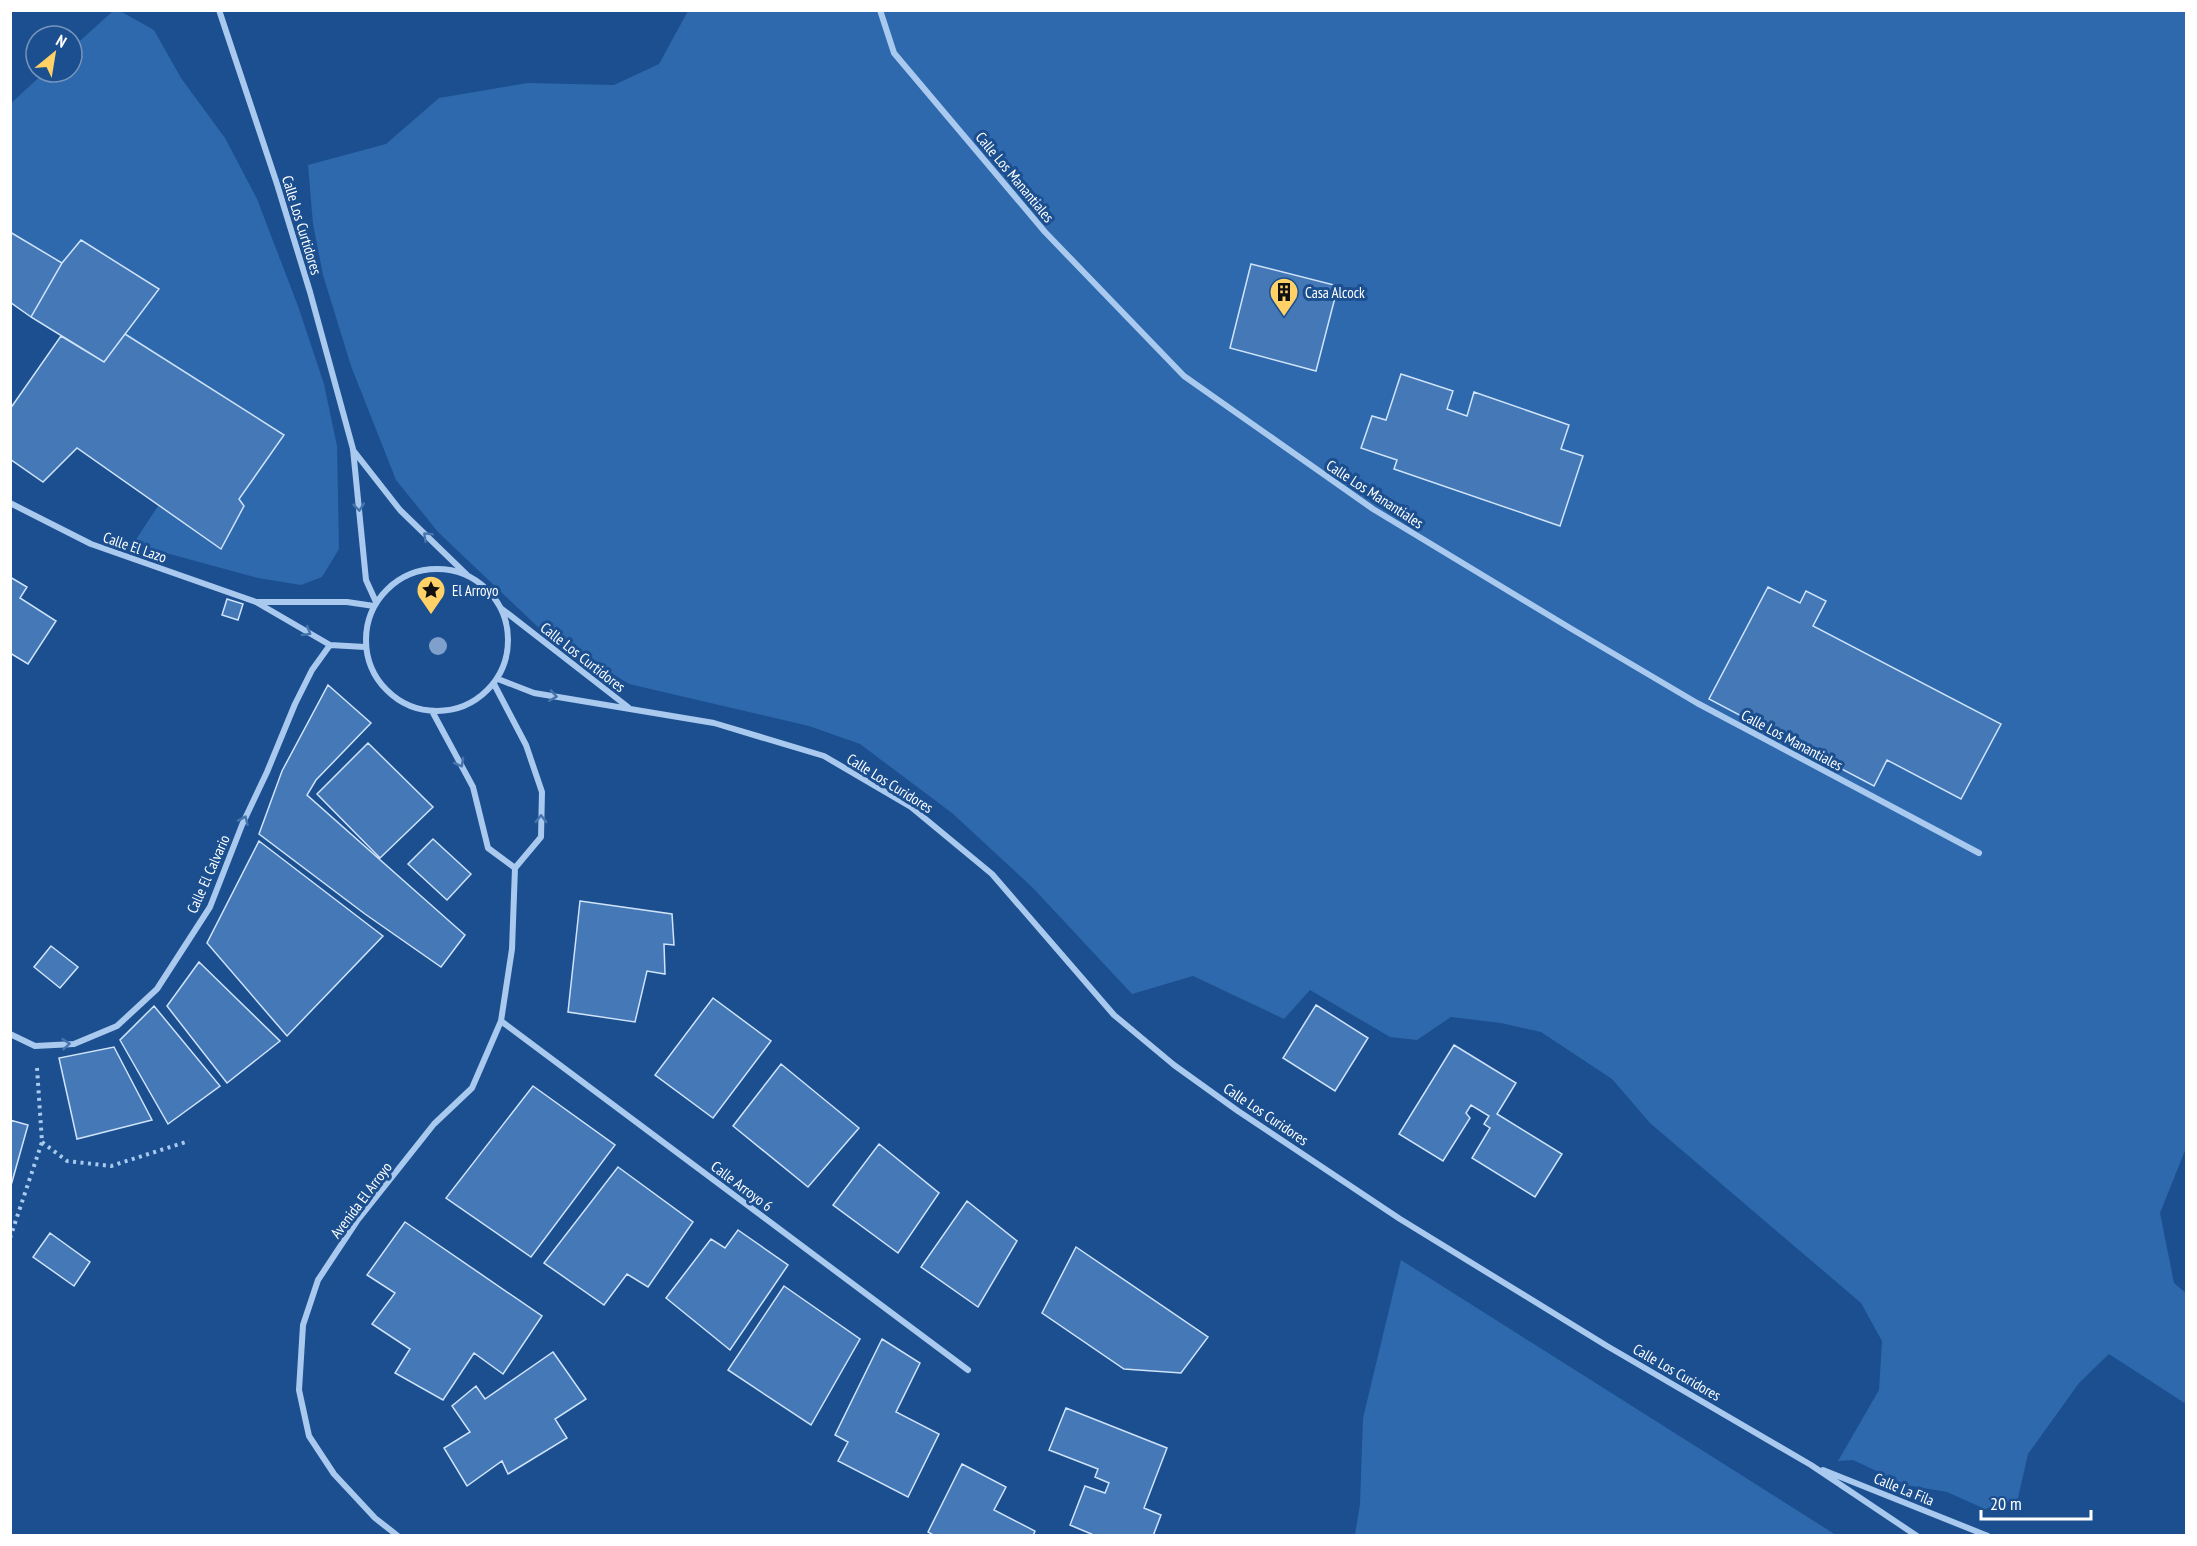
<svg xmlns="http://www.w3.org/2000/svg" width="2197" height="1546" font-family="'PT Sans Narrow',sans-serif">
	<rect width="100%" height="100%" fill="#1b4f8f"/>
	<path fill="#2e69ad" d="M113 11H120L154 30 181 78 225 138 257 199 298 306 324 384 337 446 339 549 322 577 301 585 258 578 133 544 158 506 221 548 244 507 239 499 283 435 125 334 159 288 81 240 62 263 11 232 10 104 45 72H72V48Z
		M688 11H2186V1148L2160 1213 2174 1283 2186 1293V1404L2109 1354 2079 1383 2028 1454 2018 1498 1985 1509 1947 1492 1906 1485 1853 1460 1838 1461 1879 1390 1882 1341 1861 1303 1650 1123 1612 1079 1541 1032 1501 1023 1451 1017 1417 1040 1390 1037 1310 990 1284 1019 1193 976 1132 994 1033 888 952 813 860 744 809 726 629 684 539 628 438 532 396 480 351 366 323 275 313 224 308 165 386 144 439 98 528 83 614 85 659 64Z
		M1401 1260 1836 1535H1355L1360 1504 1363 1418Z"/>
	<path fill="#4478b7" stroke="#cfe3fa" stroke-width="1.5" d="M10 232 62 263 31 317 10 302Z
		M81 240 159 289 104 362 31 317 62 263Z
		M1251 264 1338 286 1316 371 1230 348Z
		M125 334 284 435 239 499 244 506 221 549 77 448 43 482 10 459V409L61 336 104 362Z
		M1401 374 1453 391 1447 409 1467 416 1474 392 1569 425 1561 449 1583 456 1560 526 1394 469 1397 460 1361 448 1372 416 1386 420Z
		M10 577 27 587 20 598 56 621 28 664 10 653Z
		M1768 587 1800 603 1806 591 1826 601 1813 626 2001 724 1961 799 1887 760 1874 786 1709 699Z
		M227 599 243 604 238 620 222 615Z
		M328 685 371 723 316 780 307 795 465 935 441 967 365 914 259 834 282 771Z
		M368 743 433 807 380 858 317 794Z
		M433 839 471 874 447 900 408 864Z
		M259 841 383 936 287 1036 207 943Z
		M580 901 672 914 674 945 664 944 665 974 647 971 635 1022 568 1012Z
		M51 946 78 967 60 988 34 967Z
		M199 962 280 1041 227 1083 167 1006Z
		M713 998 771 1041 713 1118 655 1075Z
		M1316 1005 1368 1038 1335 1091 1283 1058Z
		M154 1006 220 1086 168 1124 120 1040Z
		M1454 1045 1516 1083 1497 1114 1562 1154 1535 1197 1472 1158 1490 1128 1484 1124 1489 1116 1471 1105 1466 1113 1470 1118 1443 1161 1399 1134Z
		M114 1047 152 1120 77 1139 59 1058Z
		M781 1064 859 1128 808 1187 733 1126Z
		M533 1086 615 1145 531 1257 446 1198Z
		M10 1120 28 1125 10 1189Z
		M879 1144 939 1193 898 1253 833 1205Z
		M618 1167 693 1222 648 1287 627 1274 604 1305 544 1263Z
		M967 1201 1017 1241 978 1307 921 1267Z
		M405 1222 542 1316 503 1374 474 1353 443 1400 395 1373 410 1349 372 1324 395 1293 367 1275Z
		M738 1230 788 1265 730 1350 666 1298 711 1239 725 1248Z
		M50 1233 90 1262 74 1286 33 1257Z
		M1076 1247 1208 1337 1181 1373 1124 1369 1042 1313Z
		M784 1286 860 1339 811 1425 728 1370Z
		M882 1339 920 1363 896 1412 939 1434 908 1497 838 1461 848 1442 835 1435Z
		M553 1352 586 1399 555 1419 567 1438 508 1474 502 1461 467 1486 444 1448 470 1432 452 1406 476 1386 485 1399Z
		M1066 1408 1167 1448 1144 1508 1161 1515 1153 1536H1096L1070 1525 1085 1486 1105 1493 1109 1483 1095 1477 1098 1469 1049 1450Z
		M962 1464 1006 1487 994 1510 1035 1531 1033 1536H935L928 1532Z"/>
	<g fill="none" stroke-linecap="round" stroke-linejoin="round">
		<path stroke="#a9c9ee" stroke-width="4" stroke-dasharray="3 4.5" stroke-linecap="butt" d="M42 1142 67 1161 111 1166 189 1141
			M10 1238 42 1142 37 1068"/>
		<path stroke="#a9c9ee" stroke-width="6" d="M219 10 277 184 310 292 353 449 366 580 376 602
			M880 10 894 53 1045 232 1184 376 1373 509 1570 628 1697 703 1979 853
			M353 450 400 510 467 575
			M10 503 91 544 256 602 330 645 365 647
			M366 640a71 71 0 1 1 142 0a71 71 0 1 1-142 0Z
			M257 602H347L374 606
			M502 609 628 707
			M498 679 534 693 714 723 824 756 911 807 992 874 1114 1015 1174 1065 1238 1111 1400 1219 1607 1346 1811 1465 1917 1536
			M432 711 473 787 488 848 515 868
			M501 1021 968 1370
			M10 1034 35 1046 74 1044 117 1026 157 989 210 907 242 825 267 772 295 704 312 670 330 645
			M1823 1470 1988 1536
			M398 1536 375 1518 334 1474 309 1436 299 1390 303 1325 318 1280 357 1221 434 1124 472 1088 501 1021 512 949 515 868 541 837 542 792 526 745 494 684"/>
	</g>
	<circle fill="#7ea0ca" cx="438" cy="646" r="9"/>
	<defs><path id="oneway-chevron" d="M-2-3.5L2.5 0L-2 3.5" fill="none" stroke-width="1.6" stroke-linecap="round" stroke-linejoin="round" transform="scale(1.5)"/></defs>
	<g stroke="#4674ac">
		<use href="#oneway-chevron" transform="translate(359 507) rotate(84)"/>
		<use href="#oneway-chevron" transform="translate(427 536) rotate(-136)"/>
		<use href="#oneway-chevron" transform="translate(307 632) rotate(31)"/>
		<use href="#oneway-chevron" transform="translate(553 696) rotate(9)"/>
		<use href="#oneway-chevron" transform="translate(460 763) rotate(61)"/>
		<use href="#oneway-chevron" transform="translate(541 819) rotate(-89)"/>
		<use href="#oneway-chevron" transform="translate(244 820) rotate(-66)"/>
		<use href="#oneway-chevron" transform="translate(66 1044) rotate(-5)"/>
	</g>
	<defs>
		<g id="building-pin" transform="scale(1.5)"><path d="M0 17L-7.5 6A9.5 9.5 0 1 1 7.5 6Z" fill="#ffd166" stroke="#1b4f8f"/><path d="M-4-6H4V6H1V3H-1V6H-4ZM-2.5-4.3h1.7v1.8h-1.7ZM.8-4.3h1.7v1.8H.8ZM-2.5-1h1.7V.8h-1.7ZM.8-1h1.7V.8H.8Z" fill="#111"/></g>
		<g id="sight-pin" transform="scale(1.5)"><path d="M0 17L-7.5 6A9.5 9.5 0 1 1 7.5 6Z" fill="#ffd166" stroke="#1b4f8f"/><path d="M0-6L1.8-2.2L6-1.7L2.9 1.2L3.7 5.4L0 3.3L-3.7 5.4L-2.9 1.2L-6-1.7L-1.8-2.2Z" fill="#111"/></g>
	</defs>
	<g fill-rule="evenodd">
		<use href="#building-pin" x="1284" y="292"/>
		<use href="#sight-pin" x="431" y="590"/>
	</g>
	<g text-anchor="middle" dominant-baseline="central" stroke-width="6" stroke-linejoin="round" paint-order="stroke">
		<g font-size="15" fill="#fff" stroke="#1b4f8f">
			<text transform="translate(1015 177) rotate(50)">Calle Los Manantiales</text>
			<text transform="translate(302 225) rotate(73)">Calle Los Curtidores</text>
			<text transform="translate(1375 494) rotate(33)">Calle Los Manantiales</text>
			<text transform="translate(135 547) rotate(19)">Calle El Lazo</text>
			<text transform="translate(583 657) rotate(38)">Calle Los Curtidores</text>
			<text transform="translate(1792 740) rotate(28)">Calle Los Manantiales</text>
			<text transform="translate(890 783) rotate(32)">Calle Los Curidores</text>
			<text transform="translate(208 874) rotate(-66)">Calle El Calvario</text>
			<text transform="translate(1266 1114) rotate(34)">Calle Los Curidores</text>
			<text transform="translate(742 1186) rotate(37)">Calle Arroyo 6</text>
			<text transform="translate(361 1200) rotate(-53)">Avenida El Arroyo</text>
			<text transform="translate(1677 1372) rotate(30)">Calle Los Curidores</text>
			<text transform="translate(1904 1489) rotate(22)">Calle La Fila</text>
		</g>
		<g font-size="15" fill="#fff" stroke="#1b4f8f" text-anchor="start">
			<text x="1305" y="292">Casa Alcock</text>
			<text x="452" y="590">El Arroyo</text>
		</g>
	</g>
	<rect width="2197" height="1546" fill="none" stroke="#ffffff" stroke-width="24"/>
	<g transform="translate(54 54) rotate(30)"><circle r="28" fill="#1b4f8f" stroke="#7695bc" stroke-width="1.5"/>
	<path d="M0-4.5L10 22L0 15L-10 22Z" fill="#ffd166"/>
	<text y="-9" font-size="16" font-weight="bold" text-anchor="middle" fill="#ffffff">N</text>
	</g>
	<path d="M1981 1510v9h110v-9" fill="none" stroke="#ffffff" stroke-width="3"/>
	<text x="1990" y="1510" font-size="18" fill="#ffffff" stroke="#1b4f8f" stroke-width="4.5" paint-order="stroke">20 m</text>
</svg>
